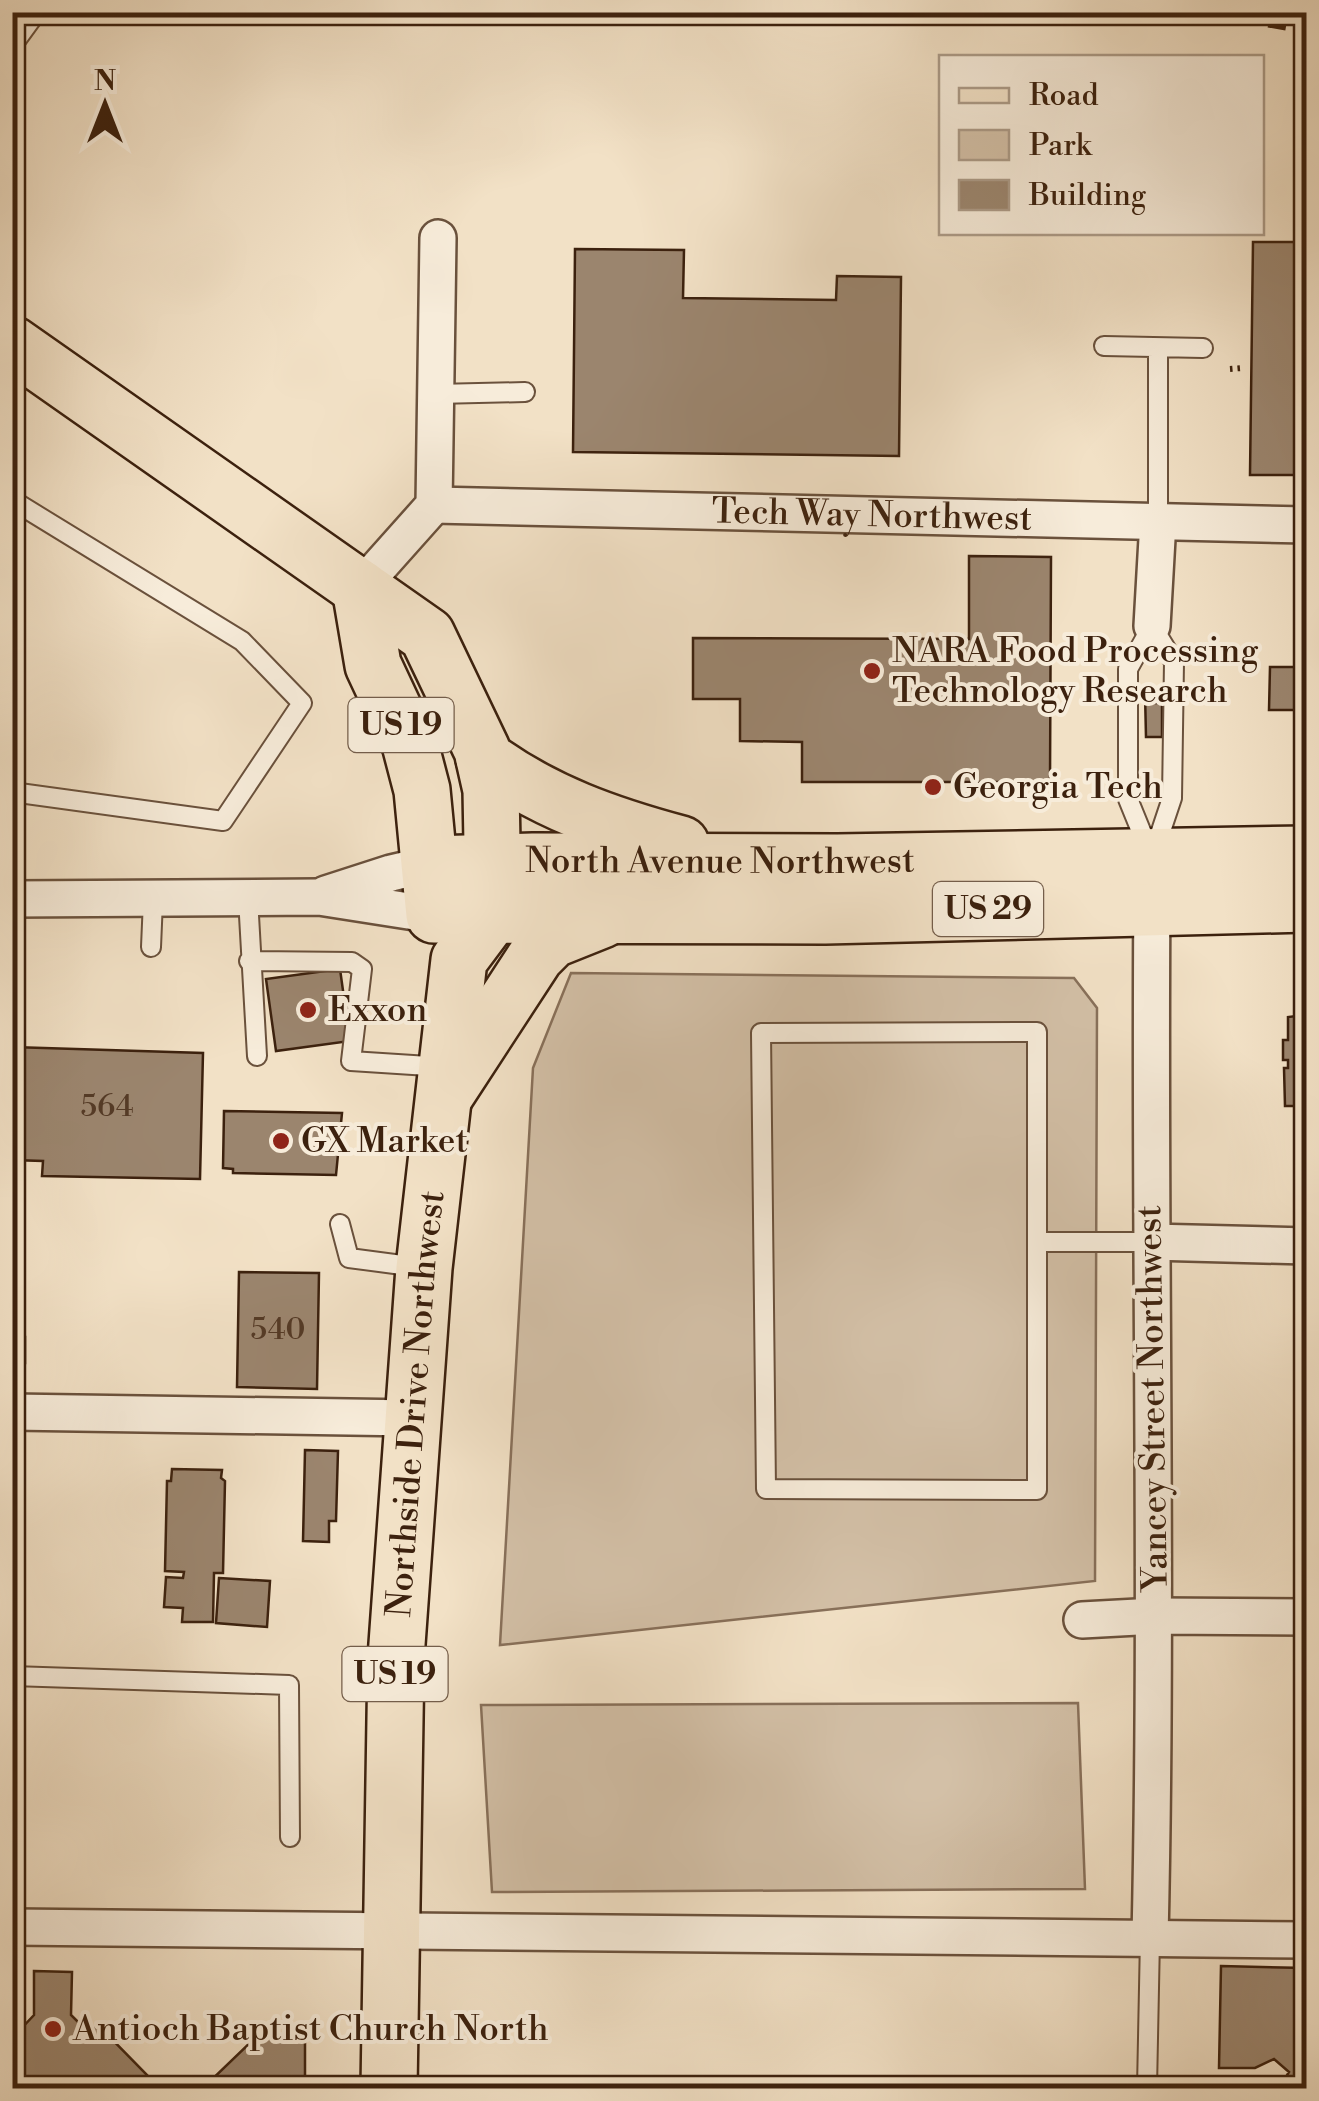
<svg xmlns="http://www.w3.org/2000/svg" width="1319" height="2101" font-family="'Libre Bodoni',serif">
	<rect width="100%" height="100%" fill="#f2e1c6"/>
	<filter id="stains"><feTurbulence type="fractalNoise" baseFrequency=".002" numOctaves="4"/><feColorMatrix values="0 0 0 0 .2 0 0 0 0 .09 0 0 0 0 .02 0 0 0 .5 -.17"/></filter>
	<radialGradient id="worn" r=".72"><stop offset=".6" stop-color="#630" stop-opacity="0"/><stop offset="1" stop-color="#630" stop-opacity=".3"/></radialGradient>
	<path fill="#d3c0a7" stroke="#88705a" stroke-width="2.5" d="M571 973 1074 978 1097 1008 1095 1581 500 1645 533 1068Z
		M1078 1703 1085 1889 492 1892 481 1705Z"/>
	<path fill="#9b856e" stroke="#3c210e" stroke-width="2.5" d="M1253 242H1306V475H1250Z
		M575 249 684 250 683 298 836 300 837 276 901 277 899 456 573 452Z
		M969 556 1051 557 1050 782H802V742L740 741V699H693V638L969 639Z
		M1270 667H1306V710H1269Z
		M1145 693H1156V703H1162V737H1146Z
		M340 969 350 1041 276 1051 266 979Z
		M1305 975 1306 1147H1301V1106H1285L1284 1068H1288V1060H1283V1040H1288V1017L1297 1016V983Z
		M12 1047 203 1053 200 1179 42 1176 43 1161 12 1160Z
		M224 1111 342 1113 336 1175 233 1173V1169L223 1168Z
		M239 1272 319 1273 317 1389 237 1387Z
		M12 1337H25V1363H19V1374H12Z
		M305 1450 338 1451 336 1521H329V1542L303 1541Z
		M172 1469 222 1470 221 1478 225 1481 223 1573H214L213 1622H182L183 1608 164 1607 166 1577 183 1578 184 1572 165 1571 167 1481H171Z
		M219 1578 270 1581 267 1627 216 1623Z
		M1221 1966 1306 1968V2088H1279L1289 2072 1274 2059 1255 2068H1219Z
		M34 1971 72 1972 71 2015 89 2033 98 2025 149 2077 141 2086 143 2088H12V2032L16 2034 34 2015Z
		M256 2037 305 2038V2088H203Z"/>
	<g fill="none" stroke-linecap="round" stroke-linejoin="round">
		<g stroke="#6a513c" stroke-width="22">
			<path id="service" d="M12 46 36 13
				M1104 346 1203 348
				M1158 353V521
				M436 394 525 392
				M12 500 242 641 302 703 223 821 12 792
				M1152 626 1174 662 1172 798 1152 858 1128 799V669Z
				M248 898 257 1056
				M151 947 153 900
				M249 961 352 962 362 969 351 1061 444 1067
				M1037 1032V1490L766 1489 761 1033Z
				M340 1224 349 1258 417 1267
				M1037 1242H1151
				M12 1676 289 1685 290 1837
				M1147 2088 1150 1938"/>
		</g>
		<g stroke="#6a513c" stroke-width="40">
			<g id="minor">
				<path id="s1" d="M434 505 1306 525"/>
				<path d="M360 588 434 505 438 238"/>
				<path d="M1152 626 1158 521"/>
				<path d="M326 894 391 873 430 864"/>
				<path d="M12 899 319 897 434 915"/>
				<path d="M1151 1242 1306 1246"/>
				<path d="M12 1412 413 1418"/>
				<path d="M1082 1620 1156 1616 1306 1617"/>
				<path d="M12 1927 1306 1940"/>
				<path d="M1150 1938C1158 1589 1149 1239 1152 889"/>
			</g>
		</g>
		<g stroke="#3c210e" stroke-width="60">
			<g id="primary">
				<path id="s2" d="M389 2088 396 1658 424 1268 459 960 492 916"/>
			</g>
		</g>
		<g stroke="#3c210e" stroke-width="60">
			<g id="trunk">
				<path d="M12 344 427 635 482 750 491 790 493 898"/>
				<path d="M360 588 373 665 410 744 422 790 434 915 825 916 1306 904"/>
				<path d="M484 758C544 802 610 825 681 844"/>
				<path id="s3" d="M430 864 533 861 837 862 1306 854"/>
				<path d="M446 1094 536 956 552 940 602 920"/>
			</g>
		</g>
		<path stroke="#3c210e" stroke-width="6" stroke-dasharray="2.5 5" stroke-linecap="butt" d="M1230 369 1242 368"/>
		<use href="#service" stroke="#f7ecda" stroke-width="18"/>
		<use href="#minor" stroke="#f7ecda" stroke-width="35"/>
		<use href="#primary" stroke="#f2e1c6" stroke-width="55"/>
		<use href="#trunk" stroke="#f2e1c6" stroke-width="55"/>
		<path stroke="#3c210e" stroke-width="8" stroke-dasharray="18 18" stroke-linecap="butt" d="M1161 12 1237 18 1306 30"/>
	</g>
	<g fill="#8f2418" stroke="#f7ecda" stroke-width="4">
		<circle cx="872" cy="671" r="10"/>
		<circle cx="933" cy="787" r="10"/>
		<circle cx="308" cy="1010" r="10"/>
		<circle cx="281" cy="1141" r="10"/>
		<circle cx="53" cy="2029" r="10"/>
	</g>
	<g text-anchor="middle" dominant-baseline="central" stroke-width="8" stroke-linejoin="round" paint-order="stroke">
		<g font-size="30" fill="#543a26">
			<text x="107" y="1107">564</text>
			<text x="278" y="1330">540</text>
		</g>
		<g fill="#f7ecda" stroke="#745e4b" stroke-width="2.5">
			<rect x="348.5" y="698" width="105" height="54" rx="8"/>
			<rect x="933" y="882" width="110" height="54" rx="8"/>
			<rect x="342.5" y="1647" width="105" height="54" rx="8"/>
		</g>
		<g font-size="32" font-weight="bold" fill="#3c210e">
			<text x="401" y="725">US 19</text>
			<text x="988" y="909">US 29</text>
			<text x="395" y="1674">US 19</text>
		</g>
		<g font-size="35" fill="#3c210e" stroke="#f7ecda">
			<text stroke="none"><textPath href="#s1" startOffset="438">Tech Way Northwest</textPath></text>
			<text stroke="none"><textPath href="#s3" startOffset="290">North Avenue Northwest</textPath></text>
			<text transform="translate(1153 1398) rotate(-91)">Yancey Street Northwest</text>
			<text stroke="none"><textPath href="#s2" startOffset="685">Northside Drive Northwest</textPath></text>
		</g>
		<g font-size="35" fill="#3c210e" stroke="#f7ecda" text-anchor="start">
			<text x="892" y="651">NARA Food Processing<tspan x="892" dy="40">Technology Research</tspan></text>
			<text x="953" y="787">Georgia Tech</text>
			<text x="328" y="1010">Exxon</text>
			<text x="301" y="1141">GX Market</text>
			<text x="73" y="2029">Antioch Baptist Church North</text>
		</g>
	</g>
	<rect width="1319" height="2101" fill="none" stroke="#f2e1c6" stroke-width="50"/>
	<rect x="15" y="15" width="1289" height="2071" fill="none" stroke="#3c210e" stroke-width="5"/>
	<rect x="25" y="25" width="1269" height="2051" fill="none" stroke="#3c210e" stroke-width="2.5"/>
	<rect x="939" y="55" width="325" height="180" fill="#f7ecda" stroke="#ac9b88" stroke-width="2.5"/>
	<rect x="959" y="88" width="50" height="15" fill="#f2e1c6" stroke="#ac9b88" stroke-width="2.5"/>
	<text x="1029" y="105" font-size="30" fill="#3c210e">Road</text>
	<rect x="959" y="130" width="50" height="30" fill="#d3c0a7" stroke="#ac9b88" stroke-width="2.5"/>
	<text x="1029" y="155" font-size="30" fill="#3c210e">Park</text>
	<rect x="959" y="180" width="50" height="30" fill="#9b856e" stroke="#ac9b88" stroke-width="2.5"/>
	<text x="1029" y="205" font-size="30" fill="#3c210e">Building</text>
	<g transform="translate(105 105)" stroke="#f7ecda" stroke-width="8" paint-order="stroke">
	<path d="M0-8L18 38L0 25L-18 38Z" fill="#3c210e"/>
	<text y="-15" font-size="28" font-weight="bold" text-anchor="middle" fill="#3c210e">N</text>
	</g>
	<rect width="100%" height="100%" filter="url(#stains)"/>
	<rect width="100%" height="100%" fill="url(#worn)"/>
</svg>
